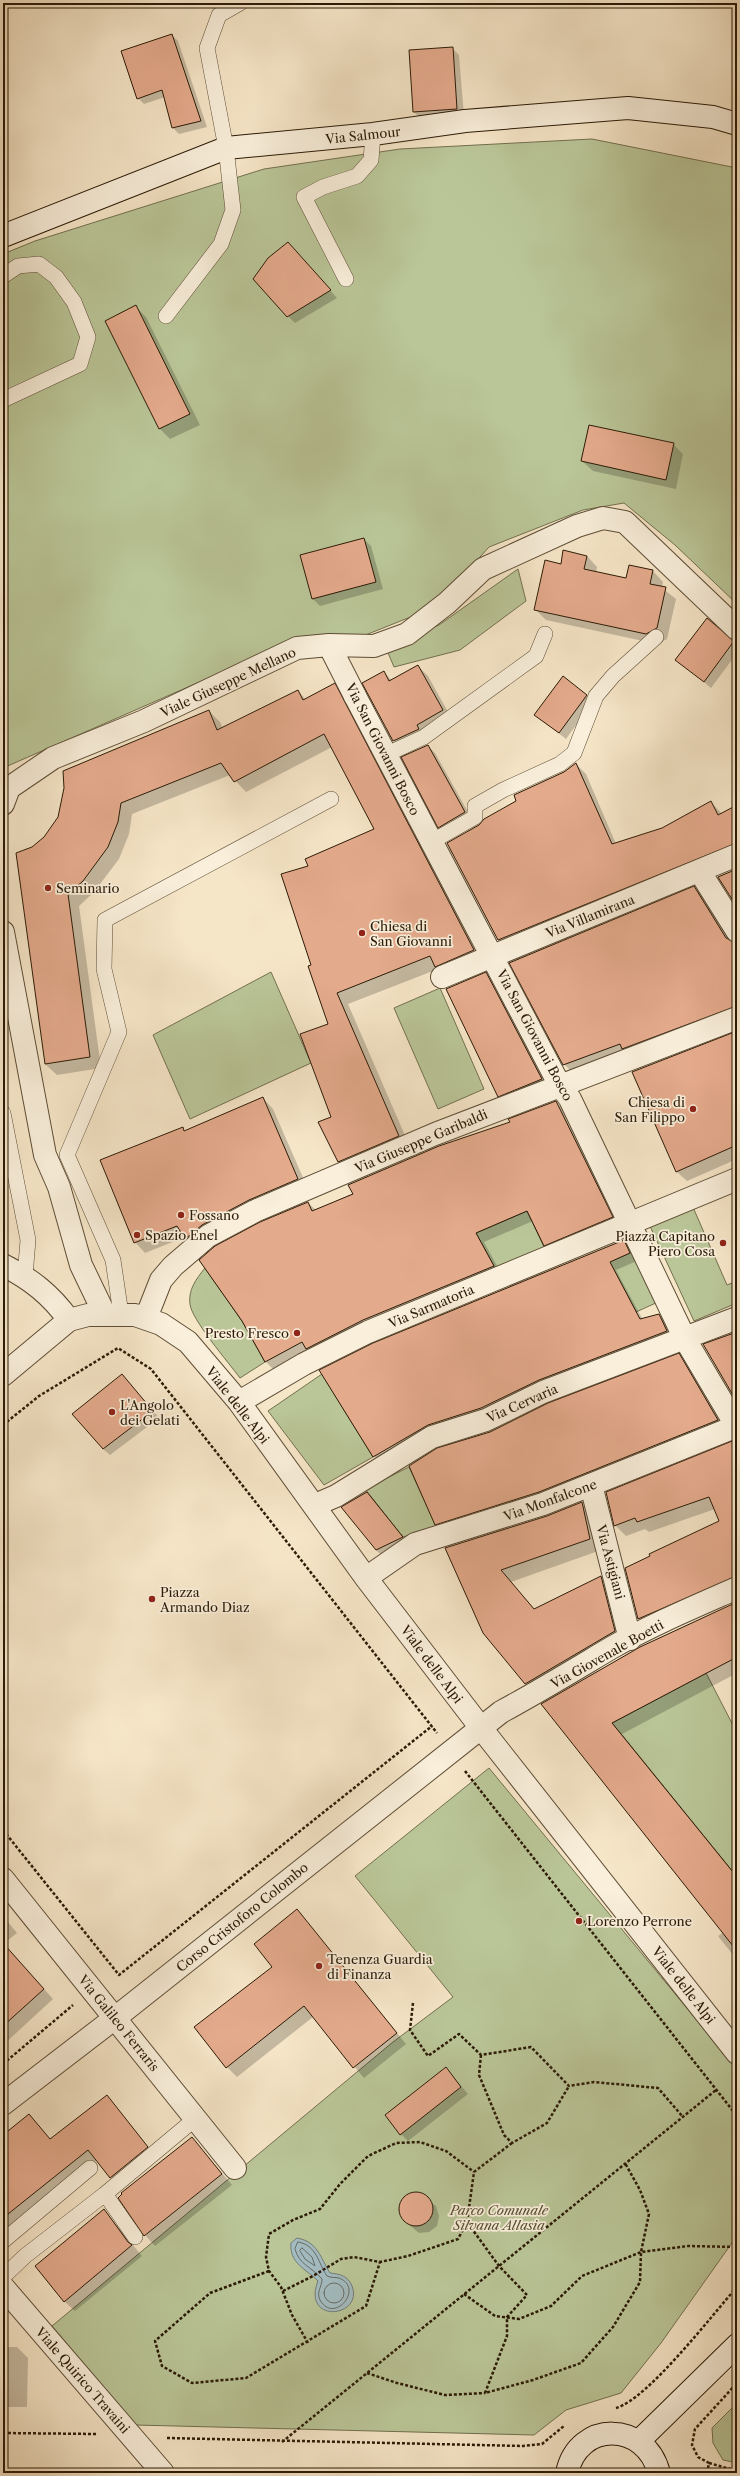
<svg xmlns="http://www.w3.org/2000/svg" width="740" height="2476" font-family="'Libre Caslon Text',serif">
	<rect width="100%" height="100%" fill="#f6e6c8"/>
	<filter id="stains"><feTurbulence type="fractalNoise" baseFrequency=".005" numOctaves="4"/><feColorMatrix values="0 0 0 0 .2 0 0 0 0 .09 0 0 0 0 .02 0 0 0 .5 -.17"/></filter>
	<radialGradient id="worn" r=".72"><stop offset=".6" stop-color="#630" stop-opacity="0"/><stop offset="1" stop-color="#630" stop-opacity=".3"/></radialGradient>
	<path fill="#bac698" stroke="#72704f" d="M592 139 737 168V604L675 545 624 503 583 510 489 547 446 595 423 612 363 636 245 662 3 768V254L35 241 264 169 400 149Z
		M518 569 526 601 460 650 394 667 386 648 439 625Z
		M271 972 311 1063 190 1119 153 1035Z
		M440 988 484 1089 438 1109 394 1008Z
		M692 1205 727 1285 737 1281V1303L694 1321 649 1224Z
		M527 1211 545 1249 497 1272 476 1233Z
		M632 1252 658 1302 636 1312 609 1262Z
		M205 1268 242 1321 265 1362 240 1378C229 1363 191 1319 190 1304 188 1290 196 1279 205 1268Z
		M322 1374 373 1457 324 1485 268 1411Z
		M409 1467 436 1526 403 1537 365 1489Z
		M706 1673 737 1733V1877L612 1723Z
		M489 1768 737 2069V2205L734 2208V2240L661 2343 621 2393 566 2410 534 2435 135 2425 52 2326 393 2042 453 1997 355 1876Z
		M737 2403V2463L723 2460 713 2443 712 2428Z"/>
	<path fill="#a3bcc1" stroke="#737b76" d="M297 2238C318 2242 320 2257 330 2273 340 2274 348 2276 352 2286 364 2318 301 2324 318 2281 306 2269 289 2263 291 2243Z"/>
	<path fill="#0003" d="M172 35 178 41 207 127 179 134 173 128 165 97 144 104 138 98Z
		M452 48 459 55 464 116 421 119 414 112Z
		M295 251 337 298 295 323 288 316Z
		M136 307 146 317 200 425 170 439 160 429 107 321Z
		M673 444 683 454 676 489 593 471 582 461Z
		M364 539 371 546 383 589 320 606 313 599Z
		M587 556 597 567 596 573 627 579 629 566 653 571 663 582 662 588 676 599 667 639 657 644 546 620 536 610Z
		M707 619 737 645V653L711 688 677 660Z
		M418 666 428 676 453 721 404 751 394 741 364 683 384 672 392 681Z
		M334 685 346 696 485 961 438 969 348 1004 410 1147 350 1173 338 1162 333 1118 330 1025 312 966 309 866 375 830 332 747 246 792 230 775 132 814 129 834 119 859 94 892 79 906 101 1068 57 1075 45 1064 33 848 209 711 220 722 223 729 298 691 306 700Z
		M586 695 593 702 566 739 535 715Z
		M428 746 435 753 472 819 446 834 439 827Z
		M576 764 586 774 616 844 663 829 711 802 722 814 737 806V856L509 950 498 940 448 844Z
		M694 887 704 898 733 943H737V1018L574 1074 564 1064Z
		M486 973 496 984 552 1090 509 1106 498 1096Z
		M737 1032V1159L687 1181 676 1171Z
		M263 1098 273 1109 308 1189 196 1248 185 1237 145 1253 135 1242 182 1128 186 1132Z
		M556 1102 565 1111 621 1226 553 1254 544 1245 533 1221 484 1242 502 1275 275 1371 266 1362 243 1321 308 1203 316 1210Z
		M3 1134 11 1172 3 1173Z
		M623 1241 631 1248 637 1261 616 1270 643 1320 659 1315 666 1323 674 1339 382 1464 374 1456Z
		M679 1355 687 1363 725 1428 444 1532 436 1524 490 1433Z
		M128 1382 159 1418 110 1455 103 1449Z
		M737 1441V1590L650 1630 639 1619 626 1569 720 1522 715 1509 649 1532 645 1529 626 1536 615 1525Z
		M367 1493 374 1500 409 1544 383 1557 376 1550Z
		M582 1503 593 1514 601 1550 511 1582 535 1610 601 1577 612 1588 626 1643 537 1695 484 1632 447 1548 547 1517Z
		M737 1603V1673L622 1734 737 1876V1960L718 1936 724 1932 542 1704Z
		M297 1910 406 2044 364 2078 313 2017 237 2077 227 2067Z
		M3 1916 17 1933 3 1944 53 1999 3 2045Z
		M446 2069 468 2094 408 2141 401 2134Z
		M107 2096 156 2157 120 2187 97 2160 8 2230 3 2225V2136L29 2115 51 2140Z
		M192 2138 232 2185 155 2246 145 2235 122 2193Z
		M410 2194H419L436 2206 439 2216 437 2226 429 2232 419 2233 403 2220 399 2210 402 2200Z
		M104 2210 142 2256 75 2311 64 2301Z
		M3 2347H17L28 2358 27 2407H3Z"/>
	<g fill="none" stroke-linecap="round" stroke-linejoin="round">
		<path stroke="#676b64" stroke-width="1" d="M298 2242C317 2245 318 2263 327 2276 331 2278 335 2277 339 2278 365 2288 334 2325 320 2300 316 2292 322 2287 322 2279 312 2267 299 2265 295 2249Z
			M302 2248 312 2257 315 2266 305 2259 300 2251Z
			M324 2293a10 10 0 1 1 20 0a10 10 0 1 1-20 0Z"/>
	</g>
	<path fill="#e4aa8c" stroke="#2b1a06" d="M172 34 201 121 172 128 162 90 137 99 121 51Z
		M453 47 457 109 413 112 409 50Z
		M288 242 331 290 287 317 253 279 268 258Z
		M136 305 190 414 159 429 105 321Z
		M589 425 674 443 666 480 581 461Z
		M364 538 376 582 312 599 300 555Z
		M563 550 587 556 584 569 626 578 629 565 653 570 650 584 666 587 657 628 646 634 534 610 545 560 561 564Z
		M707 618 734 641 704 682 675 660Z
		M418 665 443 710 417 725 419 729 393 741 362 683 384 671 389 681Z
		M563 676 587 695 559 733 534 715Z
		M335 683 474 950 435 967 430 956 337 993 399 1136 338 1162 318 1122 331 1117 300 1034 328 1024 308 966 311 965 281 874 308 866 305 859 374 829 324 734 234 782 221 763 121 803 118 822 108 847 83 881 68 894 90 1057 45 1064 16 853 32 847 44 837 58 817 64 788 63 771 209 710 217 730 298 690 303 700Z
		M428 745 465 812 438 828 401 757Z
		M576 763 612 844 662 828 711 801 718 815 737 805V843L498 940 447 843 479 825 484 819 516 801 514 795 564 772Z
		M737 869V907L718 877Z
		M694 886 726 938 737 943V1006L622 1049 620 1044 563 1065 509 963Z
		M486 972 542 1079 498 1097 446 989Z
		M737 1031V1145L676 1172 632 1072Z
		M263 1097 298 1179 249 1200 202 1225 185 1239 177 1226 134 1243 100 1160 183 1127 184 1131Z
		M556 1101 613 1217 544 1246 527 1211 476 1233 494 1266 363 1320 306 1349 302 1342 265 1362 242 1321 199 1260 215 1246 260 1222 308 1202 312 1211 353 1194 348 1185 439 1146 510 1122 508 1119Z
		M624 1240 630 1253 610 1262 640 1319 659 1314 667 1331 539 1380 481 1408 428 1425 373 1457 319 1370 373 1343Z
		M734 1333 737 1337V1402L703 1344Z
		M679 1353 718 1420 539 1492 435 1525 409 1466 437 1448 490 1432 548 1403Z
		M122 1374 153 1411 103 1449 72 1414Z
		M737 1439V1576L638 1619 625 1568 650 1556 649 1554 719 1521 709 1497 637 1522 635 1518 614 1526 606 1492Z
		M367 1492 403 1537 376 1550 341 1507Z
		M582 1502 590 1539 501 1570 534 1609 601 1576 615 1631 525 1684 483 1633 445 1548 547 1516Z
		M737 1602V1657L612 1723 737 1877V1951L541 1704 640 1647Z
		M297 1909 397 2033 353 2068 304 2006 226 2068 194 2027 272 1967 254 1944Z
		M3 1943 44 1989 3 2026Z
		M446 2067 461 2087 400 2135 385 2115Z
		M107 2095 148 2147 110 2178 88 2150 3 2218V2135L29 2114 50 2139Z
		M192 2137 222 2174 144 2236 118 2198 122 2194 121 2193Z
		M399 2209a17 17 0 1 1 34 0a17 17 0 1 1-34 0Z
		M104 2209 128 2242 132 2245 64 2302 35 2266Z"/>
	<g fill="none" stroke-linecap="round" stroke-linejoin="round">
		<g stroke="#5e4d36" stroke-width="16">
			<path id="service" d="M3 276 18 266 39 264 56 277 74 302 88 337 80 364 3 400
				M346 279 304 197 323 187 357 176 371 160 373 134
				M166 316 221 244 233 210 226 148 207 48 219 15 240 3
				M385 755 424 737 536 656 545 634
				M431 842 475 817V806L503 790 560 764 574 753 596 696 613 676 656 637
				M3 1113 28 1240 25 1276
				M121 1314 113 1260 67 1155 119 1032 104 969 105 920 331 799
				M105 2194 195 2119
				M3 2241 90 2168
				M3 2277 25 2256 105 2194 135 2237"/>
		</g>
		<g stroke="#5e4d36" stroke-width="24">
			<path id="pedestrian" d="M329 645 355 696
				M3 804 9 788 53 758 144 721 297 648 329 645 374 646 407 634 447 603 483 569 577 526 603 518 625 522 737 629
				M3 932 45 1155 59 1187 81 1265 105 1315"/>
		</g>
		<g stroke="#5e4d36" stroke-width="24">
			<path id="minor" d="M355 696 559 1084 570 1099 685 1339 737 1427
				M700 872 737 931
				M442 977 737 855
				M3 1265C31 1279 51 1295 69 1320
				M146 1318 161 1280 173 1266 208 1236 255 1211 435 1134 737 1018
				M3 1375 69 1320 88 1315H135L161 1324 188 1342 239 1402 366 1578 481 1728 737 2053
				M239 1402 304 1364 368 1332 737 1179
				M591 1485 630 1639
				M315 1505 336 1496 432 1437 486 1420 543 1392 737 1318
				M366 1578 415 1544 543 1504 737 1426
				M3 1879 235 2168
				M3 2104 115 2018 501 1712C538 1692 574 1670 611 1648 651 1625 694 1607 737 1588
				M3 2287 163 2473"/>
		</g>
		<g stroke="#2b1a06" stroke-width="24">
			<path id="secondary" d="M3 236 226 148 373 134 465 121 628 108 713 117 737 124
				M639 2441 737 2345
				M567 2473C578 2420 646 2421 659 2473"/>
		</g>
		<path stroke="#2b1a06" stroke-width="2.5" stroke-dasharray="3 2" stroke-linecap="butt" d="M3 1425 39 1396 118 1348 151 1369 437 1733
			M465 1771 737 2116
			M3 1830 119 1975 432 1726
			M413 2003 410 2030 428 2056 459 2034 481 2055 531 2047 569 2086 594 2082 658 2088 683 2117
			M481 2055 479 2075 504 2135 512 2143 547 2123 569 2086
			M3 2064 73 2005
			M512 2143 474 2172 467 2222 499 2266 527 2295 507 2317V2336L485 2393 533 2380 581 2363 613 2327 640 2282 641 2252 649 2214 640 2190 625 2163
			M269 2271 210 2293 155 2341 162 2366 192 2383 246 2378 366 2306 380 2262
			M283 2291 313 2276 341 2259 354 2257 380 2262 408 2256 458 2239 467 2222
			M464 2294 495 2316 519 2319 551 2306 582 2276 641 2252 688 2246 737 2247
			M308 2343 292 2315 281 2287 269 2271 266 2257 269 2234 293 2220 320 2209 340 2184 368 2156 396 2143 420 2142 446 2151 474 2172
			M367 2373 397 2383 445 2395 485 2393
			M616 2408C648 2399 712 2315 737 2287
			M3 2433 96 2434
			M167 2438 523 2446 542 2444 564 2426
			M282 2442 716 2090
			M709 2463 737 2471
			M707 2473 709 2463 698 2457 692 2445 695 2429 737 2383"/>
		<use href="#service" stroke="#f9efdb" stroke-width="15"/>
		<use href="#pedestrian" stroke="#f9efdb" stroke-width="22"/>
		<use href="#minor" stroke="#f9efdb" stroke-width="22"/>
		<use href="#secondary" stroke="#f9efdb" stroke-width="22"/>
	</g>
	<g fill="#8f2418" stroke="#f9efdb" stroke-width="1.5">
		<circle cx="48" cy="888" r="4"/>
		<circle cx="362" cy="933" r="4"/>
		<circle cx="693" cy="1109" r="4"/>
		<circle cx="181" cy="1215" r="4"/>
		<circle cx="137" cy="1235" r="4"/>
		<circle cx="723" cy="1243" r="4"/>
		<circle cx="297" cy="1333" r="4"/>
		<circle cx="112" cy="1412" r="4"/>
		<circle cx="152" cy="1599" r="4"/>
		<circle cx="579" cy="1921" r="4"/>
		<circle cx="319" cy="1966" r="4"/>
	</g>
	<g text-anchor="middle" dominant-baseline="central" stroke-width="3.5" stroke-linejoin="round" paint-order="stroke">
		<g font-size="13" fill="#2b1a06" stroke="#f9efdb">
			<text transform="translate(363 135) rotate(-6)">Via Salmour</text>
			<text transform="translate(228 682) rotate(-25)">Viale Giuseppe Mellano</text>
			<text transform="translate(383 749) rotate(63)">Via San Giovanni Bosco</text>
			<text transform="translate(590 916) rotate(-22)">Via Villamirana</text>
			<text transform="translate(535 1035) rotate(62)">Via San Giovanni Bosco</text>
			<text transform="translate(421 1141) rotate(-23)">Via Giuseppe Garibaldi</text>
			<text transform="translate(431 1306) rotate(-23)">Via Sarmatoria</text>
			<text transform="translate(522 1403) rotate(-24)">Via Cervaria</text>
			<text transform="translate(238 1405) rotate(52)">Viale delle Alpi</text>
			<text transform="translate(550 1500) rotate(-20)">Via Monfalcone</text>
			<text transform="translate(611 1562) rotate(75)">Via Astigiani</text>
			<text transform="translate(607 1654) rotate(-29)">Via Giovenale Boetti</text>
			<text transform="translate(432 1664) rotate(53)">Viale delle Alpi</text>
			<text transform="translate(242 1917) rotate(-39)">Corso Cristoforo Colombo</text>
			<text transform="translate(684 1985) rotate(52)">Viale delle Alpi</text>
			<text transform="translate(119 2023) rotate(51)">Via Galileo Ferraris</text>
			<text transform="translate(83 2380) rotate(49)">Viale Quirico Travaini</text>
		</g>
		<g font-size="13" fill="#2b1a06" stroke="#f9efdb" text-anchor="start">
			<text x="56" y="888">Seminario</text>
			<text x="370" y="926">Chiesa di<tspan x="370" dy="15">San Giovanni</tspan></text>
			<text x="685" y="1102" text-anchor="end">Chiesa di<tspan x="685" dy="15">San Filippo</tspan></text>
			<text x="189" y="1215">Fossano</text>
			<text x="145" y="1235">Spazio Enel</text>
			<text x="715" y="1236" text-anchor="end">Piazza Capitano<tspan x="715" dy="15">Piero Cosa</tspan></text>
			<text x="289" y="1333" text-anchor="end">Presto Fresco</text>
			<text x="120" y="1405">L'Angolo<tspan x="120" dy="15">dei Gelati</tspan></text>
			<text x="160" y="1592">Piazza<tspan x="160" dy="15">Armando Diaz</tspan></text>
			<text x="587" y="1921">Lorenzo Perrone</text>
			<text x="327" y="1959">Tenenza Guardia<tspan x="327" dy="15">di Finanza</tspan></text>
		</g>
		<g font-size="13" font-style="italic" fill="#564e32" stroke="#f9efdb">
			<text x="499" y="2210">Parco Comunale<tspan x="499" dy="15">Silvana Allasia</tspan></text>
		</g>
	</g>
	<rect width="740" height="2476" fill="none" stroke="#f6e6c8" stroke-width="16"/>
	<rect x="4" y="4" width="732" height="2468" fill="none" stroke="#2b1a06" stroke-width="2"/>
	<rect x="8" y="8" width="724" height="2460" fill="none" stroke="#2b1a06"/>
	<rect width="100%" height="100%" filter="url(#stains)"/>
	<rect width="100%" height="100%" fill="url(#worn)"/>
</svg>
